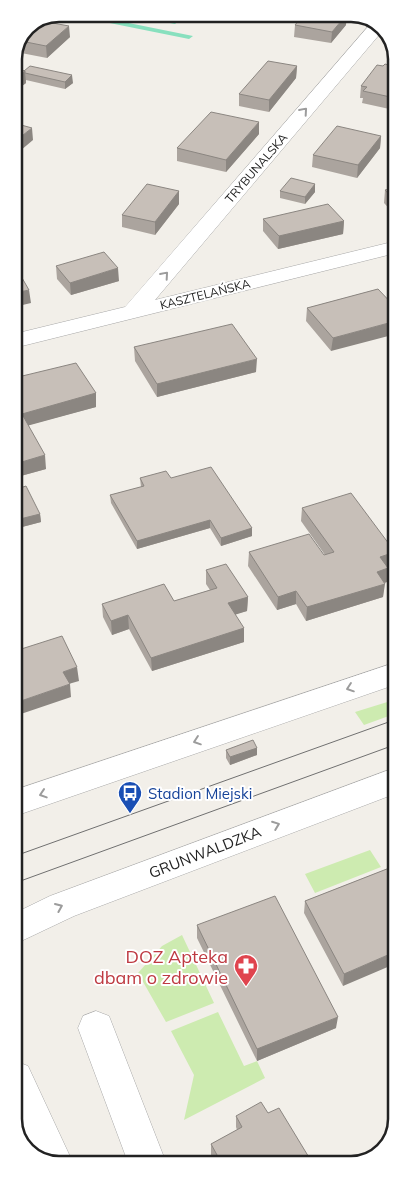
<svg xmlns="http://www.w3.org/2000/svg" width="411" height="1179" font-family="Mulish,sans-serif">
	<rect width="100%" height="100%" fill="#f2efe9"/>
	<path fill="#cdebb0" d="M397 699V713L364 725 355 712Z
		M370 850 381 867 315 893 305 874Z
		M182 935 214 1003 166 1022 138 973 162 946Z
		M218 1012 244 1066 257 1061 265 1078 184 1120 194 1075 171 1031Z"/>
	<path fill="#88e0be" d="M65 14H84L193 36 189 39Z
		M123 14H186L175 24Z"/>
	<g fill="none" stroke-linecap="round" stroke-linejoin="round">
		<g stroke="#a9a9a9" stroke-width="1">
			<path id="minor" d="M373 21 382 25 384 29 155 300 396 241V253L14 348V334L125 307Z
				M96 1011 109 1016 167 1165H129L78 1028 83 1016Z"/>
		</g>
		<g stroke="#a9a9a9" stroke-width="1">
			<path id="tertiary" d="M397 662V684L15 816V790Z
				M397 767V793L74 916 15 944V913L50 896Z
				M15 1061 28 1066 74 1165H56L31 1155 15 1121Z"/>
		</g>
		<use href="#minor" fill="#fff" fill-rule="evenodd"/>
		<use href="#tertiary" fill="#fff" fill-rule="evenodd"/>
		<path stroke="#707070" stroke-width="1" d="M15 856 397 719
			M15 883 397 744"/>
	</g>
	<path fill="#aba49e" d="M295 25H346L331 43 294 37Z
		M27 27 70 37 47 58 16 52Z
		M297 66 296 78 269 112 239 106V94Z
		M383 66 396 67V107L394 110 362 103 363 98H360L361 86Z
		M14 68 73 83 65 89 26 80V83L14 92Z
		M259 134 226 172 177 161V148Z
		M381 136 380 148 357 178 312 167 313 155Z
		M315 184V192L305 204 280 198V191Z
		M396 188V216L384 203 385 190Z
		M179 191V204L155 235 122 227V215Z
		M263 219 344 221 343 234 278 249 263 231Z
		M56 266 119 281 71 295 57 279Z
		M378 289 331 351 306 321 307 308Z
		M134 347 256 372 157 397 135 361Z
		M14 378 96 393V407L28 425 46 469 17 477 14 472Z
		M140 478H171L252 528V536L221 546 210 528 137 549 111 503 110 495 141 487Z
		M14 490 40 514 41 522 22 527 14 512Z
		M302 508 395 552 393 566 388 567 387 582 384 583 383 597 306 621 296 604 277 610 248 566 249 552 325 555 301 521Z
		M206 570 248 597 247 611 235 614 244 642 152 671 129 629 112 635 103 617 102 604 174 601 210 590 206 584Z
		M257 748V755L230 765 226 758V750Z
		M397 865 343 986 304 913 305 901Z
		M197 925 336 1028 257 1061 197 938Z
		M268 1113 313 1164H216L211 1155V1144L237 1130 236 1127V1116Z"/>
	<path fill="#8b8681" d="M347 14 346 25 331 43 332 32Z
		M69 26 70 37 47 58 46 46Z
		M297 66 296 78 269 112V100Z
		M25 71 26 83 14 92V79Z
		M72 75 73 83 65 89V82Z
		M396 97V107L394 110 395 98Z
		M259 122V134L226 172V160Z
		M32 128 33 140 14 156V142Z
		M381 136 380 148 357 178 358 165Z
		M315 184V192L305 204V197Z
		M179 191V204L155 235V222Z
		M344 221 343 234 278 249 279 236Z
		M118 268 119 281 71 295 70 283Z
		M29 290 31 303 14 307V293Z
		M396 321V334L331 351 333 338Z
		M257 359 256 372 157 397V384Z
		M96 393V407L23 427 22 414Z
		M45 455 46 469 17 477 15 464Z
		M40 514 41 522 22 527 20 519Z
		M210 520V528L137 549V541Z
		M252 528V536L221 546V538Z
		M395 552 393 566 378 570 380 557Z
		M388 568 387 582 375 586 377 572Z
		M385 584 383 597 306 621 307 607Z
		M296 591V604L277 610 278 597Z
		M248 597 247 611 228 617V603Z
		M128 615 129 629 112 635 111 621Z
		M244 628V642L152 671 151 658Z
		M77 667 79 681 65 685 63 672Z
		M70 684 71 697 15 716V703Z
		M257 748V755L230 765V757Z
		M397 951V963L343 986 344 974Z
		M338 1017 336 1028 257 1061V1049Z"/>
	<path fill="#c7bfb8" stroke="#8b8681" d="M304 14H347L332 32 295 25Z
		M42 21 69 26 46 46 21 41 27 27Z
		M268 61 297 66 269 100 239 94Z
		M385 64 396 67V97L395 98 363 91 367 87 361 86 377 65 383 66Z
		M30 66 72 75 65 82 25 73V71H24Z
		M14 68 25 71 14 79Z
		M211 112 259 122 226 160 177 148Z
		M14 123 32 128 14 142Z
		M337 126 381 136 358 165 313 155Z
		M291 178 315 184 305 197 280 191Z
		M147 184 179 191 155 222 122 215Z
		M396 188V202L385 190Z
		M328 204 344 221 279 236 263 219Z
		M104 252 118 268 70 283 56 266Z
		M14 264 29 290 14 293Z
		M378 289 396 308V321L333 338 307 308Z
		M232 324 257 359 157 384 134 347Z
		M76 363 96 393 22 414 45 455 15 464 14 462V378Z
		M211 467 252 528 221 538 210 520 137 541 110 495 144 486 140 478 166 471 171 478Z
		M26 486 40 514 20 519 14 506V490Z
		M351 493 395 552 380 557 388 568 377 572 385 584 307 607 296 591 278 597 249 552 309 534 324 555 334 552 302 508Z
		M226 564 248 597 228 603 244 628 151 658 128 615 111 621 102 604 164 584 174 601 217 588 206 570Z
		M62 636 77 667 63 672 70 684 15 703V651Z
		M253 740 257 748 230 757 226 750Z
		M397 865V951L344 974 305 901Z
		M275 896 338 1017 257 1049 197 925Z
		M261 1102 268 1113 279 1108 313 1164H222L211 1144 242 1127 236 1116Z"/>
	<defs><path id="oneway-chevron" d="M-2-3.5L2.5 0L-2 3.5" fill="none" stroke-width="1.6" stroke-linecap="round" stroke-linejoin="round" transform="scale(1.25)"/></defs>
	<g stroke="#9c9c9c">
		<use href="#oneway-chevron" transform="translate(304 111) rotate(-49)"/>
		<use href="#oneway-chevron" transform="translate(165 275) rotate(-49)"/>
		<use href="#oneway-chevron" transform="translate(350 688) rotate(161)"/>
		<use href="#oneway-chevron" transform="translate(197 741) rotate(161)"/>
		<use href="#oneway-chevron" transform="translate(43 794) rotate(162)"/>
		<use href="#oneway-chevron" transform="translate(276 825) rotate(-21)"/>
		<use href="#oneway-chevron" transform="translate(59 907) rotate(-23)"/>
	</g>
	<defs>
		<g id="bus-pin" transform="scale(1.25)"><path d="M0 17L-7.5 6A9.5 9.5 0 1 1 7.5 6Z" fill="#1a4fb4" stroke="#fff"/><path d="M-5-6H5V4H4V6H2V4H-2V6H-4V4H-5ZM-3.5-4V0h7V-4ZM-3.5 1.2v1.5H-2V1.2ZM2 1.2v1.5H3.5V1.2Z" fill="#fff"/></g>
		<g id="pharmacy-pin" transform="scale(1.25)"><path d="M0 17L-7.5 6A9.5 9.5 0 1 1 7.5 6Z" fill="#e0444e" stroke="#fff"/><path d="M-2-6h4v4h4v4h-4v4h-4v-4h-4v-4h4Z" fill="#fff"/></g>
	</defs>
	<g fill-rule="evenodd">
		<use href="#bus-pin" x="130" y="793"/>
		<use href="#pharmacy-pin" x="246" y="966"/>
	</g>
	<g text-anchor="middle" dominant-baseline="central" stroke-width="4" stroke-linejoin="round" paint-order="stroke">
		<g font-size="12" fill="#222" stroke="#fff">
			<text transform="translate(256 168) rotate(-49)">TRYBUNALSKA</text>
			<text transform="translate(205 294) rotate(-14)">KASZTELAŃSKA</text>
		</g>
		<g font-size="15" fill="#164399" stroke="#fff" text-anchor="start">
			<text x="148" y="793">Stadion Miejski</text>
		</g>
		<g font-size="15" fill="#222" stroke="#fff">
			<text transform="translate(205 852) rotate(-21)">GRUNWALDZKA</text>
		</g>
		<g font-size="18" fill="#be3a42" stroke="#fff" text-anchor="end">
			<text x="228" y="956">DOZ Apteka<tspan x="228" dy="21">dbam o zdrowie</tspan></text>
		</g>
	</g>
	<path d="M0 0H411V1179H0ZM59 22H351A37 37 0 0 1 388 59V1119A37 37 0 0 1 351 1156H59A37 37 0 0 1 22 1119V59A37 37 0 0 1 59 22Z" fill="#fff" fill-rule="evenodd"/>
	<path fill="none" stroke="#222" stroke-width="2.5" d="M59 22H351A37 37 0 0 1 388 59V1119A37 37 0 0 1 351 1156H59A37 37 0 0 1 22 1119V59A37 37 0 0 1 59 22Z"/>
</svg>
